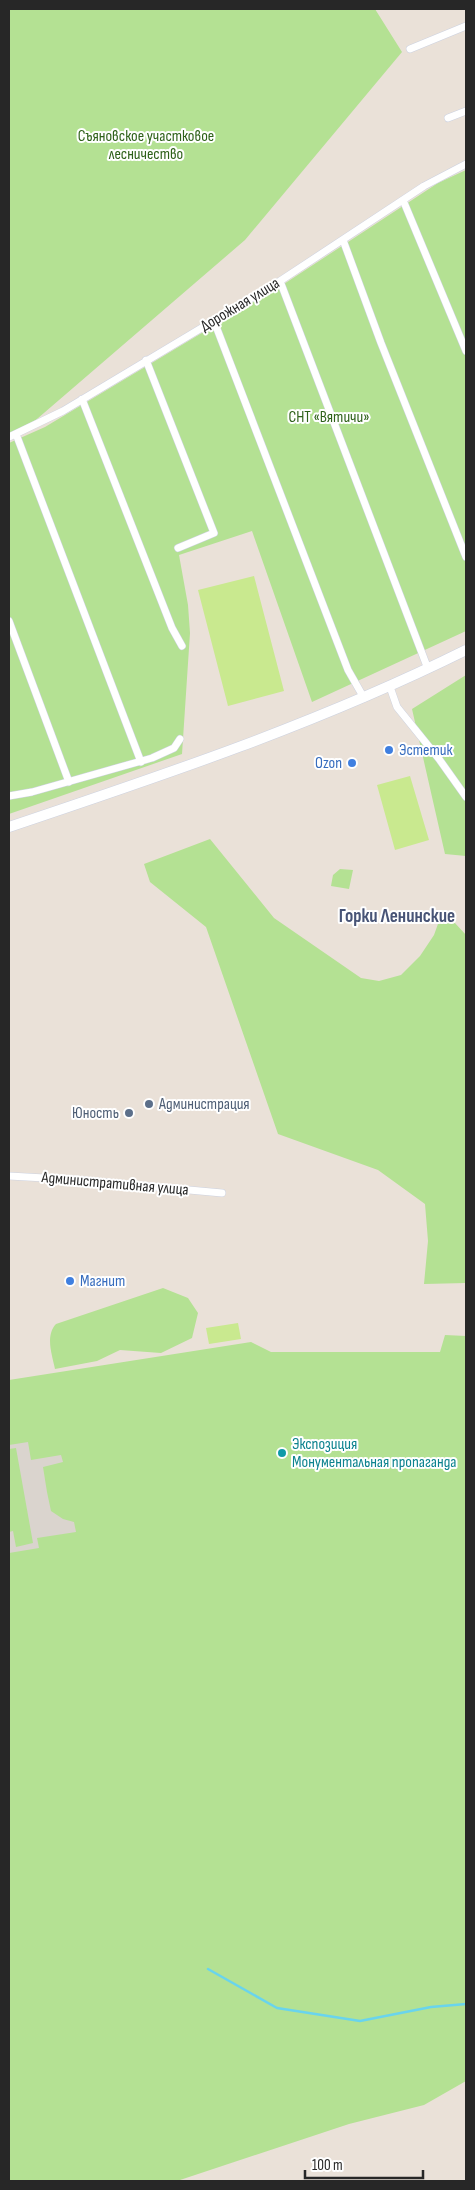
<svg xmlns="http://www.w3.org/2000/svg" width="475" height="2190" font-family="'Sofia Sans Condensed',sans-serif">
	<rect width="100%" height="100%" fill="#eae1d8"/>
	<path fill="#b4e193" d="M9 9H375L402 52 245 240 30 425 9 434Z
		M466 170V631L312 702 252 531 179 555 188 605 190 633 182 754 9 814V443L45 427 287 282 438 183Z
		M466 675V856L445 854 412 709Z
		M210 839 274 918 361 978 379 981 401 975 420 956 434 935 443 910 466 935V1283L424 1284 428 1241 425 1204 378 1170 278 1134 206 927 150 882 144 864Z
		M340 869 353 870 349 889 331 886 333 875Z
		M163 1288 188 1298 198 1313 192 1338 161 1353 120 1350 97 1361 55 1369C52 1354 45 1336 56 1324Z
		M445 1335 466 1336V2081L424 2105 349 2124 177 2181H9V1380L251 1342 271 1352H440Z"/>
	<path fill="#c9e98f" d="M254 576 284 691 228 706 198 590Z
		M410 776 429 840 395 850 377 785Z
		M238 1323 241 1339 209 1344 206 1328Z"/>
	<path fill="#dad4ce" d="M28 1442 31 1460 61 1455 63 1462 43 1467 47 1492 51 1511 63 1519 74 1522 76 1532 37 1538 39 1548 9 1553V1532L13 1531 16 1547 33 1543 16 1448 9 1449V1445Z"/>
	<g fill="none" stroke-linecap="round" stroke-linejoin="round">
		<path stroke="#69d4ed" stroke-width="2.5" d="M208 1969 277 2008 360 2021 431 2007 466 2004"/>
		<g stroke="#cdd2e0" stroke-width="8">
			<path id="street" d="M410 49 466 26
				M448 118 466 111
				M403 200 466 351
				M343 240 381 343 466 557
				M280 281 428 669
				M214 321 348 670 364 698
				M146 360 214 533 178 548
				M82 399 172 628 182 646
				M16 434 141 762
				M9 437 63 411 280 281 424 186 466 164
				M9 621 69 782
				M390 687 397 707 439 759 466 797
				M9 796 32 792 152 758 174 748 180 739
				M9 1176 80 1180 222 1193"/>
		</g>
		<g stroke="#cdd2e0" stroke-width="11">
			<path id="secondary" d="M9 827C164 775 319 723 466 650"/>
		</g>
		<use href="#street" stroke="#fff" stroke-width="7"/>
		<use href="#secondary" stroke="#fff" stroke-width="10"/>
	</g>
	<g fill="#3f7fe0" stroke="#fff" stroke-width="2">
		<circle cx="389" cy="750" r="5"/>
		<circle cx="352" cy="763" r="5"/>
		<circle cx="70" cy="1281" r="5"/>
	</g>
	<g fill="#5c6f8a" stroke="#fff" stroke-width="2">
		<circle cx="149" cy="1104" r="5"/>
		<circle cx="129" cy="1113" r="5"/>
	</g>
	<circle fill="#0f9aa8" stroke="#fff" stroke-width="2" cx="282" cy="1453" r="5"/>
	<g text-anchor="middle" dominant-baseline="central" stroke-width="4" stroke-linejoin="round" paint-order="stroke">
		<g font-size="16" fill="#2e6119" stroke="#fff">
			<text x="146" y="136">Съяновское участковое<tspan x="146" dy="18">лесничество</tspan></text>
			<text x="329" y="417">СНТ «Вятичи»</text>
		</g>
		<g font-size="16" fill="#272727" stroke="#fff">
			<text transform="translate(240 305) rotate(-31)">Дорожная улица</text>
			<text transform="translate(115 1184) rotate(5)">Административная улица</text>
		</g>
		<g font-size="16" fill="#366cbe" stroke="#fff" text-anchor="start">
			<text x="399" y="750">Эстетик</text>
			<text x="342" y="763" text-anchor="end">Ozon</text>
			<text x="80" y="1281">Магнит</text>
		</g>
		<g font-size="16" fill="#4e5e75" stroke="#fff" text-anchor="start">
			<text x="159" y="1104">Администрация</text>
			<text x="119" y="1113" text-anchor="end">Юность</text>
		</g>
		<g font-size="16" fill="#0d838f" stroke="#fff" text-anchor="start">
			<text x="292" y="1444">Экспозиция<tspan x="292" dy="18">Монументальная пропаганда</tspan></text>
		</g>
		<g font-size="19" font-weight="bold" fill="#485476" stroke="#fff">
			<text x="397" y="916">Горки Ленинские</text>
		</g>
	</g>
	<rect width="475" height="2190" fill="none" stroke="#272727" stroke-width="20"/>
	<path d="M305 2170v8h118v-8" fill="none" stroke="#272727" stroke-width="2.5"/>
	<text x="312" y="2170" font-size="15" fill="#272727" stroke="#ffffff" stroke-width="4" paint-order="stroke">100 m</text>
</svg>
